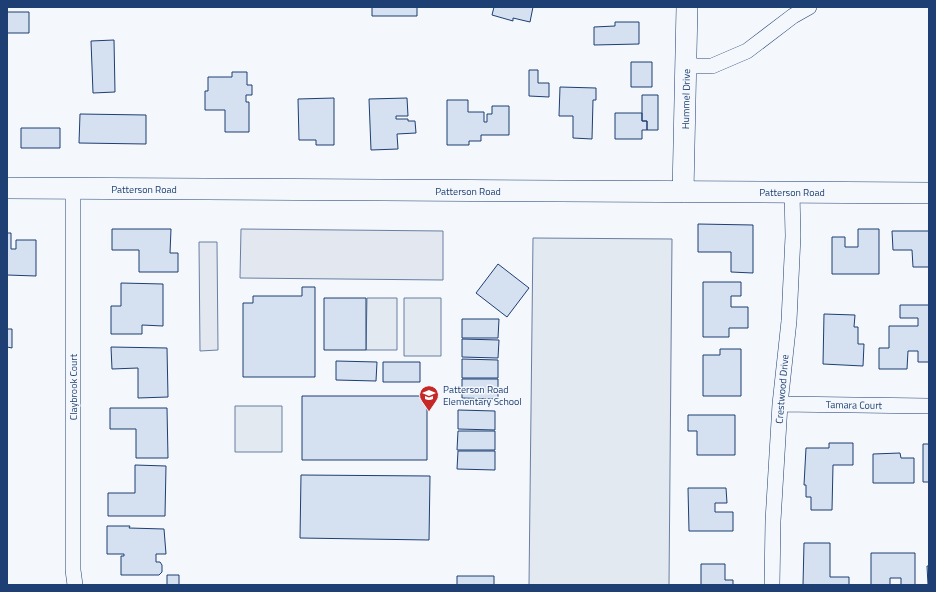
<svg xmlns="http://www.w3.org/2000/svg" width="936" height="592" font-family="'Titillium Web',sans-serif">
	<rect width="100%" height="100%" fill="#f4f7fb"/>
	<path fill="#e3e9f0" stroke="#687fa3" d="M533 238 672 239 669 585H529Z
		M367 298H397V350H366Z
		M404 298H441V356H404Z
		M235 406H282V452H235Z"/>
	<path fill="#e3e8f0" stroke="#687fa3" d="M241 229 443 231V280L240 278Z
		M199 242H217L218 350 200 351Z"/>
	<path fill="#d5e0f0" stroke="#1d3f73" d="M372 7H417V16H372Z
		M494 7H533L530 22 513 18V21L492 15Z
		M7 12H29V33H7Z
		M615 22H639V44L594 45V27L615 26Z
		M114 40 115 92 93 93 91 41Z
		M631 62H652V87H631Z
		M529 70H538V83H549V97L529 96Z
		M232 72H247V85H252V95H246V102H249V132H225V110H205V91H208V77H232Z
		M560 87 596 88V100H593L592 139 573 138V116H559Z
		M642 95H658V130H647V121H642Z
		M334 98V145H316V140H299L298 99Z
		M407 98 408 116H396V119H408V121H415L416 133 397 134 398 149 371 150 369 99Z
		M447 100H468V112H484V122H487V114H492V106H509V135H481V141H469V145H447Z
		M615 113H642V121H647V130H642V139H615Z
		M80 114 146 115V144L79 143Z
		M21 128H60V148H21Z
		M698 224 753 225V273L731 272V252H698Z
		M112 229H171L170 253H178V272H139V250H112Z
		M858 229H879V274H832V237H845V247H858Z
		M892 231H929V267H913L912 250H893Z
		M7 233H11V249H16V240H36V276L7 275Z
		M498 264 529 288 507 317 476 293Z
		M703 282H741V296H731V307H748V328H729V337H703Z
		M121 283 163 284V326L142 325V334H111V306H121Z
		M302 287H315V377H243V303H253V296H302Z
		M324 298H366V350H324Z
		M900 305H929V362H918V351H908L907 369H879V348H889V326H918V318H900Z
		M824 314 855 315 854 327H858V344H864L863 366 823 364Z
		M462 319H499L498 338H462Z
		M7 329H12V348L7 347Z
		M462 339 499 340 498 358 462 357Z
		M111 347 167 348 168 397 138 398V368L112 369Z
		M720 349H741V396H703V355H720Z
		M462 359 498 360V378H462Z
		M336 361 377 362 376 381 336 380Z
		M383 362H420V382H383Z
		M462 379H498V399L462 398Z
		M302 396H427V460H302Z
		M110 408H167L168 458H136V429H110Z
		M458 410 495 411V430L458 429Z
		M688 415H735V455H697V431H688Z
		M458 431H495V450H457Z
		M829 443H853V465H833L832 510H811V497H806V485H804L806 448H829Z
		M923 444H929V482H923Z
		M458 451H495V470L457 469Z
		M900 453 901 458H914V483H873V454Z
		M135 465 166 466 165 516H108V493H135Z
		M301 475 430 476 429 540 300 538Z
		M688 488H726L727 503H715V512H733V531H689Z
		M107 526H130L129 528 164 529 166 554H156V562H160L162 565V572L159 575H121V556H124V554H107Z
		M804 543H830V577H849V585H803Z
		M871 553H915V585H901V578H890V585H871Z
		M701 564H725V580H733V585H701Z
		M927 566H929V585H928Z
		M167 575H179V585H167Z
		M457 576H494V585H457Z"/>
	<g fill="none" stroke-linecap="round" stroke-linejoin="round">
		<g stroke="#1d3f73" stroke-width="16">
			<path id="street" d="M686 66H712L747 51 793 16 809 7
				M73 189V570L75 585
				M780 404 929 406
				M772 585 773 521 780 404 789 321 793 236 792 192"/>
		</g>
		<g stroke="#1d3f73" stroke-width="22">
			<path id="secondary" d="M7 188 929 193
				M683 192 687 7"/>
		</g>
		<use href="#street" stroke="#f4f7fb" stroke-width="15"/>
		<use href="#secondary" stroke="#f4f7fb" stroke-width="21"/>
	</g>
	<defs>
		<g id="school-pin" transform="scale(1)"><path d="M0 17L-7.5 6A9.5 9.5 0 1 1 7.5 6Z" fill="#c62828" stroke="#f4f7fb"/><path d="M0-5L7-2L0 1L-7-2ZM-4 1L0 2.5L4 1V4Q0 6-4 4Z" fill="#fff"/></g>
	</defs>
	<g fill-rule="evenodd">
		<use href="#school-pin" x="429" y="395"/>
	</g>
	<g text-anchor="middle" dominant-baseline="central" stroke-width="3" stroke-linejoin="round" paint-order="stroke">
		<g font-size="10" fill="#1d3f73" stroke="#f4f7fb">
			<text transform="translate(686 99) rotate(-89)">Hummel Drive</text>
			<text x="144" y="189">Patterson Road</text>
			<text x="468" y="191">Patterson Road</text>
			<text x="792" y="192">Patterson Road</text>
			<text transform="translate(73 387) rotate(-90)">Claybrook Court</text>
			<text transform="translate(782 389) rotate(-85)">Crestwood Drive</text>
			<text transform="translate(854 405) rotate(1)">Tamara Court</text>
		</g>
		<g font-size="10" fill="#1d3f73" stroke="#f4f7fb" text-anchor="start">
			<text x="443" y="389">Patterson Road<tspan x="443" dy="12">Elementary School</tspan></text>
		</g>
	</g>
	<rect width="936" height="592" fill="none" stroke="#1d3f73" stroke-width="16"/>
</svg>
